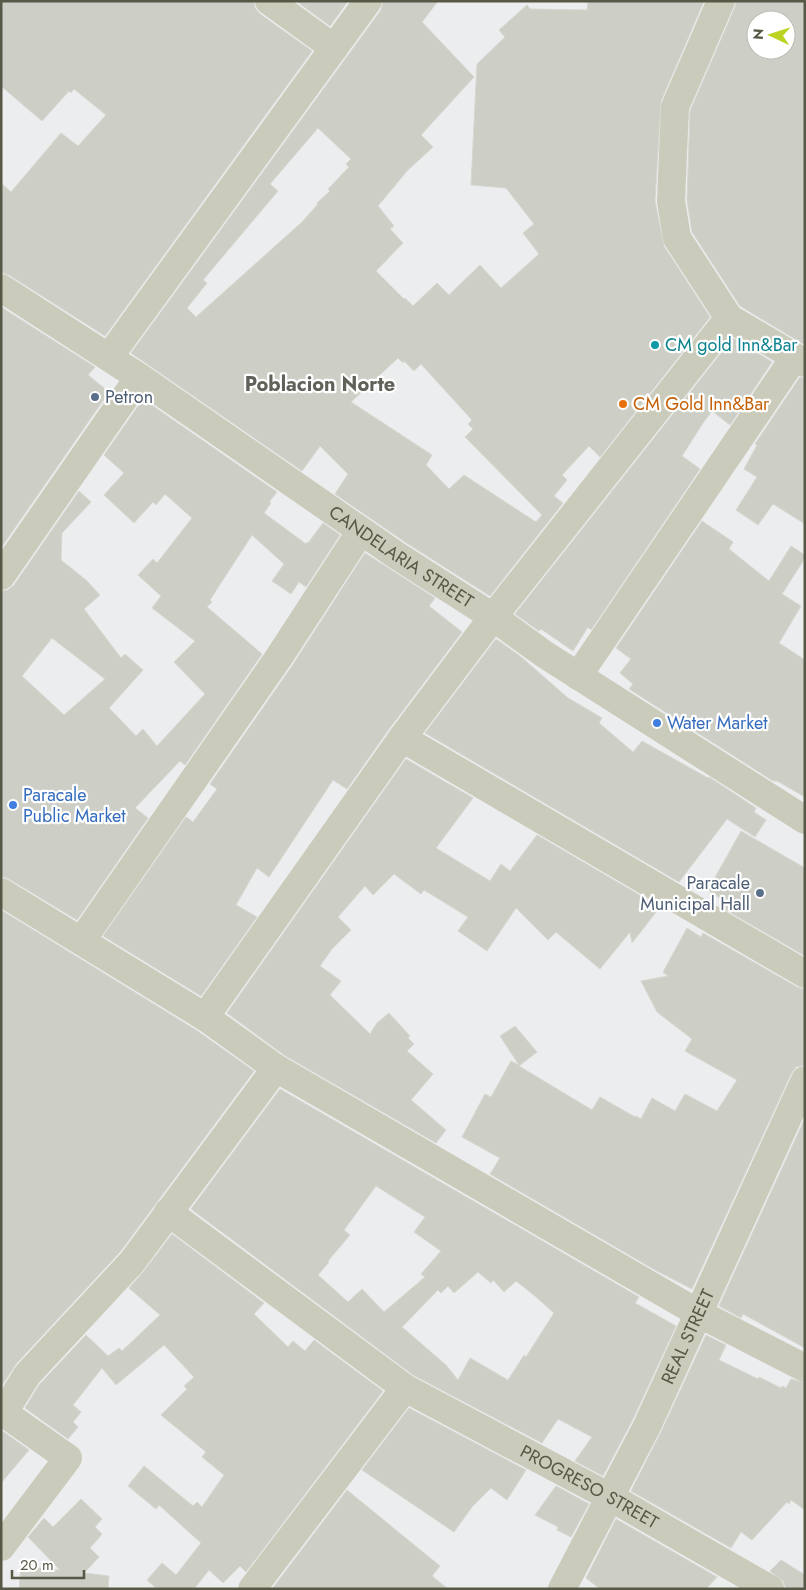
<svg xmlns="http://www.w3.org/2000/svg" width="806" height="1590" font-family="Jost,sans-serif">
	<rect width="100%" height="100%" fill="#ecedef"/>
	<path fill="#cdcec6" stroke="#d6d8d0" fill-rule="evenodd" d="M1 1H254L255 8 260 14 312 51 105 336 9 275 1 272V183L11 192 61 133 78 146 106 115 74 89 71 93 69 91 42 121 1 86Z
		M296 1H348L330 26Z
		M383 1H438L422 22 474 77 421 135 433 147 407 171 378 206 394 226 390 229 403 243 376 271 404 299 405 298 413 306 437 283 449 295 480 265 501 288 539 254 523 233 534 224 506 188 471 185 477 64 505 37 499 30 527 5 530 9 587 10 588 1H704L661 101 655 201 664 246 710 317 600 457 589 446 562 475 567 480 554 496 563 503 490 596 405 542 335 494 348 474 320 446 302 471 131 353 381 10ZM318 128 351 159 346 164 349 167 328 189 330 191 317 203 318 204 302 222 196 317 187 308 207 283 203 280 278 191 270 184ZM398 358 403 363 404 361 414 371 421 364 472 420 468 424 473 429 465 437 542 515 536 522 464 475 449 489 426 465 432 455 351 402Z
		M736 1H805V345L740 306 692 232 687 200 690 111 735 7ZM756 20H786V50H756Z
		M1 307 95 367 88 375 109 392 1 548Z
		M733 338 772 362 730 425 712 411 703 423 682 456 700 469 591 630 588 627 573 651 541 629 539 631 515 614Z
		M800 377 805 379V524L773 504 758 525 736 510 757 477 744 469 757 445 755 444Z
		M143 399 277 492 269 502 271 503 264 513 306 544 307 542 308 543 323 523 340 535 306 587 299 582 291 594 272 581 284 564 252 535 210 600 212 602 207 607 262 654 185 765 180 761 135 808 148 818 77 920 9 879 1 876V591L8 590 14 585 79 491 91 502 62 533 61 560 86 580 100 595 84 609 121 658 125 654 143 670 109 708 136 736 143 729 157 746 205 694 174 662 195 641 152 608 161 596 138 575 153 559 157 563 192 518 165 494 156 505 153 502 134 523 104 495 124 473 104 455ZM52 638 105 679 64 715 22 676Z
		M702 521 733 542 729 549 769 581 791 546 805 555V558L782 594 801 606 779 643 805 660V797L777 781H773L629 689 633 684 620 673 631 659 616 648Z
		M365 553 435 598 429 606 462 632 389 729 347 789 333 780 269 877 257 868 236 905 257 917 201 996 103 936 186 817 193 822 217 789 210 784 292 666Z
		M496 639 520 656 568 698 602 718 599 723 633 752 642 741 708 778 709 777 756 808 754 812 766 820 755 837 727 819 679 882 425 733Z
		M406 759 473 798 436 848 490 881 501 864 510 871 537 835 660 907 632 943 630 932 600 969 556 932 548 940 516 908 487 951 458 931 468 917 424 890 421 894 394 874 373 895 365 886 338 917 351 930 332 949 320 966 341 981 330 995 370 1034 377 1023 389 1013 410 1036 408 1038 414 1044 407 1051 433 1074 411 1100 446 1130 436 1143 284 1055 227 1013Z
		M741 831 805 868V956L719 906 722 900 708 890Z
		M1 910 196 1030 254 1071 120 1252 16 1364 1 1387Z
		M687 928 701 937 703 933 797 987 805 990V1065L796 1067 791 1074 692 1289 655 1270 490 1174 500 1158 462 1137 485 1094 491 1097 511 1061 519 1065 500 1036 515 1026 537 1052 519 1066 592 1110 600 1097 635 1117 636 1116 641 1119 652 1098 675 1111 685 1094 717 1111 737 1080 685 1051 692 1039 657 1012 641 981 668 976 663 972Z
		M280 1089 639 1297 635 1303 676 1326 633 1419 603 1476 575 1461 592 1437 558 1419 542 1443 413 1375 191 1209ZM376 1186 425 1217 414 1232 441 1251 421 1274 425 1277 384 1312 362 1289 348 1302 318 1275 329 1262 328 1261 350 1235 344 1230ZM478 1272 491 1283 493 1280 504 1292 516 1281 535 1296 554 1313 526 1357 524 1355 508 1380 470 1358 458 1380 446 1365 402 1327 438 1290 441 1293 448 1286 454 1293Z
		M805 1118V1348L743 1314 741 1318 719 1306Z
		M172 1234 264 1303 254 1314 288 1347 293 1341 305 1351 314 1340 383 1391 246 1572 240 1566 223 1583 209 1570 194 1589H157L147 1580 162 1563 176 1575 201 1543 159 1505 156 1509 128 1486 144 1466 193 1506 197 1502 202 1507 224 1475 202 1457 206 1452 161 1415 187 1389 184 1386 194 1377 164 1345 116 1385 102 1368 73 1405 81 1412 73 1422 78 1427 68 1439 25 1408 39 1385 86 1335 108 1356 119 1348 122 1351 160 1315 129 1288 144 1271Z
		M706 1335 726 1345 719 1360 758 1379 759 1377 781 1388 782 1386 786 1388 791 1379 805 1383V1510L791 1500 789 1504 787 1502 752 1540 741 1532 731 1548 631 1491 661 1432Z
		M409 1408 526 1470 507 1500 491 1488 472 1507 454 1532 362 1470Z
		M1 1430 29 1450 1 1483Z
		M556 1486 589 1504 571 1537 557 1530 558 1527 535 1515Z
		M347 1490 440 1566 432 1576 448 1589H272Z
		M81 1499 102 1519 95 1527 102 1534 90 1548 99 1557 84 1573 109 1576 108 1589H19L21 1566 60 1570 28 1537 44 1518 53 1527Z
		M616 1519 717 1577 706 1589H600L586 1578Z
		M781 1560 805 1575V1589H786L783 1581 770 1571Z"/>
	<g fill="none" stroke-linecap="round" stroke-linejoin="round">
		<g stroke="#cbcbbb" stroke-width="28">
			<path d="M269 1 334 48"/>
			<path d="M721 1 675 107 671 201 677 238 729 318 805 363"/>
			<path id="s1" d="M1 288 139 377 396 555 493 617 544 654 805 820"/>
			<path d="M109 357 368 1"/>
			<path d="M1 576 139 377"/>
			<path d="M578 676 794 358"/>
			<path d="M402 738 805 974"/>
			<path d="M1 892 205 1017 276 1068 698 1313 805 1368"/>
			<path d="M82 940 279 657 361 531"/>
			<path d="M205 1017 402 738 493 617 729 318"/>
			<path d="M168 1212 405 1388 252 1589"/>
			<path id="s2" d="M405 1388 610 1497 770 1589"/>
			<path d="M1 1411 68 1458 1 1547"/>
			<path d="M4 1412 27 1375 132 1262 276 1068"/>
			<path id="s3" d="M562 1589 647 1426 805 1080"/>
		</g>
	</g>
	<circle fill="#0f9aa8" stroke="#fff" stroke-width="2" cx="655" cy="345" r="5"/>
	<g fill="#5c6f8a" stroke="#fff" stroke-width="2">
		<circle cx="95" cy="397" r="5"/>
		<circle cx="760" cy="893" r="5"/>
	</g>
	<circle fill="#e8710a" stroke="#fff" stroke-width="2" cx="623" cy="404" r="5"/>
	<g fill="#3f7fe0" stroke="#fff" stroke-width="2">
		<circle cx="657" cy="723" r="5"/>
		<circle cx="13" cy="805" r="5"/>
	</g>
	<g text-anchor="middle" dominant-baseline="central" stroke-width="4.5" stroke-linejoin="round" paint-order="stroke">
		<g font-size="18" fill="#0d838f" stroke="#fff" text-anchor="start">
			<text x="665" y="345">CM gold Inn&amp;Bar</text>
		</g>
		<g font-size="18" fill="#4e5e75" stroke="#fff" text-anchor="start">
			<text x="105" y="397">Petron</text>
			<text x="750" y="883" text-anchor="end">Paracale<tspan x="750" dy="21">Municipal Hall</tspan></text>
		</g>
		<g font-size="18" fill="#c56008" stroke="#fff" text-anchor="start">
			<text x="633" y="404">CM Gold Inn&amp;Bar</text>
		</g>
		<g font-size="18" fill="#585846" stroke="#fff">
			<text stroke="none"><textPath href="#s1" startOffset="482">CANDELARIA STREET</textPath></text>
			<text stroke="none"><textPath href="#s3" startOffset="282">REAL STREET</textPath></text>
			<text stroke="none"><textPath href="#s2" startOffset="209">PROGRESO STREET</textPath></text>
		</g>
		<g font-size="18" fill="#366cbe" stroke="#fff" text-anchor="start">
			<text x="667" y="723">Water Market</text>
			<text x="23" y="795">Paracale<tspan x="23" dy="21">Public Market</tspan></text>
		</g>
		<g font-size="20" font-weight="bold" fill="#606159" stroke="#fff">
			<text x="320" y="384">Poblacion Norte</text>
		</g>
	</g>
	<rect width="806" height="1590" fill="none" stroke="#585846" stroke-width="5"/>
	<g transform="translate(771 35) rotate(274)"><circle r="24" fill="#ffffff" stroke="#bcbcb5"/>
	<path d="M0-4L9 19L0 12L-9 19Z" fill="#bdd322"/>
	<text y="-8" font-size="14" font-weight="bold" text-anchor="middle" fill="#585846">N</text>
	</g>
	<path d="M12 1570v8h72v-8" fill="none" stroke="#585846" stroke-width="2.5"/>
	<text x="20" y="1570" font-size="15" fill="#585846" stroke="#ffffff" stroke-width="4" paint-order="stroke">20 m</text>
</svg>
